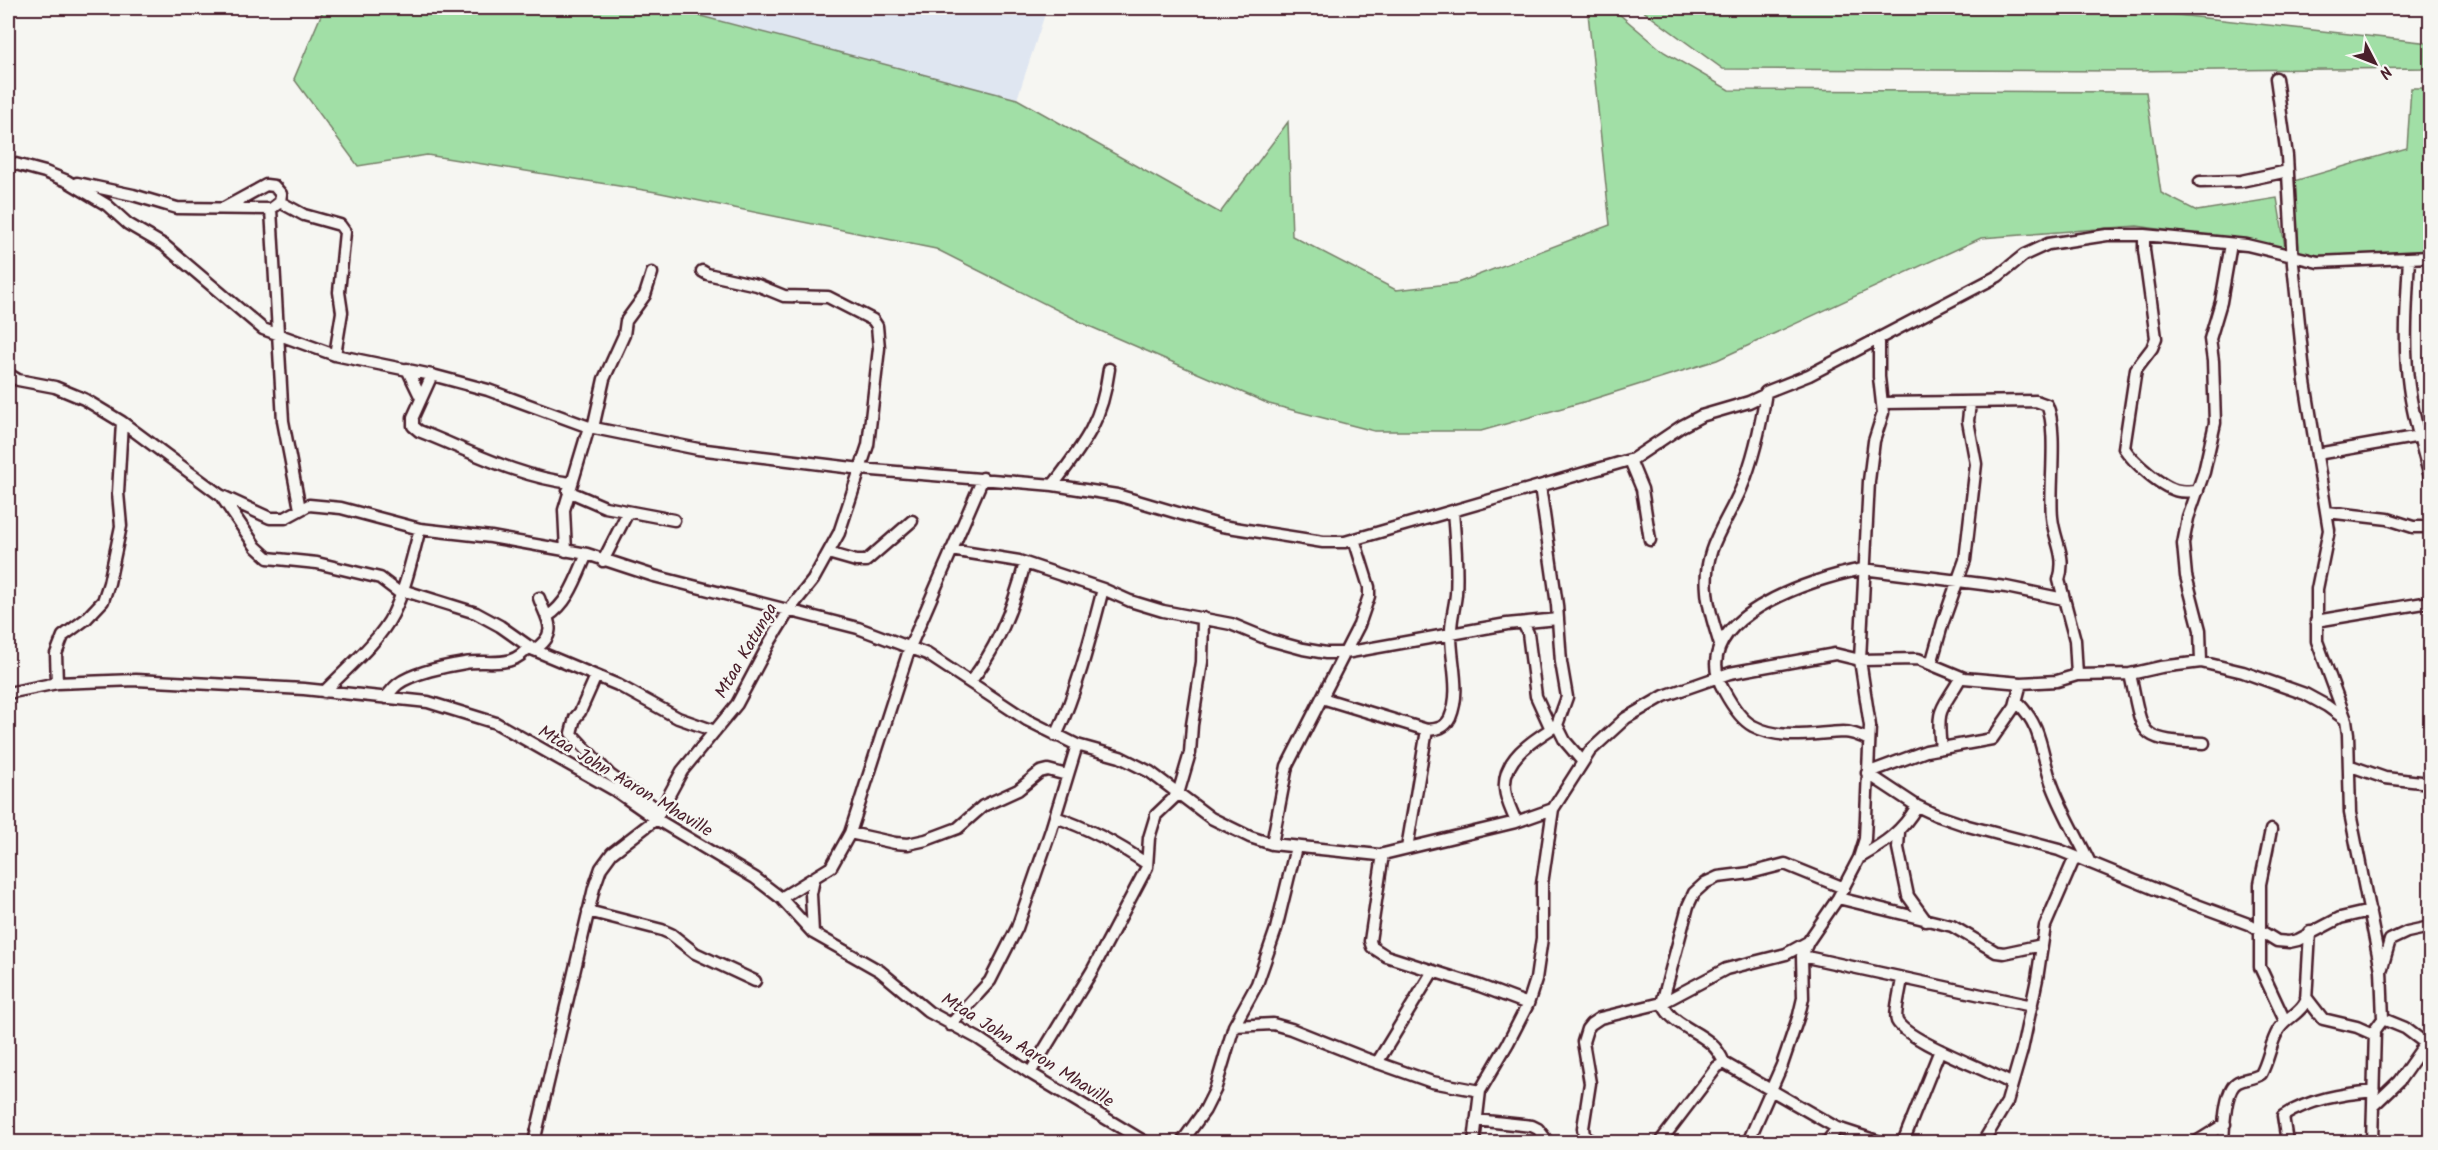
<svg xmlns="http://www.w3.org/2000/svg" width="2438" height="1150" font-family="Kalam,sans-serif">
	<rect width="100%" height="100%" fill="#f6f6f2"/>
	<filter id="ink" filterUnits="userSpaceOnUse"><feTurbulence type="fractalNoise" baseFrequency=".0167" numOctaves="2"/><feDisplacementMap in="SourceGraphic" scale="12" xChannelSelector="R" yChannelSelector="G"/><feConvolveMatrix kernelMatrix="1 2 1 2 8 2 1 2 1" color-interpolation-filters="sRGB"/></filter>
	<g filter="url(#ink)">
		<path fill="#dfe6f1" d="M670 8H1047L1017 99Z"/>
		<path fill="#a1dfa6" stroke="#767f68" stroke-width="1.5" d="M324 8H670L1017 99 1220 213 1288 122 1292 236 1396 290 1457 283 1610 225 1588 13 1619 14 1664 52 1729 90 2146 92 2161 193 2197 211 2277 198 2285 247 2137 226 1981 238 1717 360 1587 401 1481 431H1374L1269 404 1089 326 936 249 656 192 427 155 358 166 294 79Z
			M1639 8H2115L2430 43V68L2127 71 1723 69Z
			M2411 88H2430V251C2388 254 2341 261 2299 252L2294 181 2407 148Z"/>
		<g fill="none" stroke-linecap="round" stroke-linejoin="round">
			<g stroke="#4a1f2b" stroke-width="15">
				<path id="street" d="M2276 78 2287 156 2293 264 2305 382 2329 530 2317 589V641L2346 720 2348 734 2350 813 2381 970 2383 1019 2375 1030 2372 1142
					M8 162 45 172 67 181 107 205 128 224 164 245 263 329 335 355 432 375 488 390 589 427 698 449 861 469 1053 485 1117 495 1222 526 1323 542H1345L1633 459 1682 426 1701 416 1749 402 1764 395 1766 392 1809 375 1998 276 2024 255 2048 244 2107 235H2144L2247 245 2318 262 2430 257
					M2200 182 2241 181 2288 171
					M77 183 133 195 177 208 271 209 280 202 281 194 274 186 266 185 224 208
					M280 202 304 215 340 225 345 232 339 292 342 312 335 355
					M271 209 283 421 300 509
					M2144 235V250L2156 338 2152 348 2136 369 2124 448C2133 462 2162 488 2179 491 2185 492 2192 491 2198 491
					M2409 258C2407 301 2403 345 2409 387 2413 417 2422 447 2430 477
					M407 369 421 398
					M8 374 18 380 55 387 84 399 122 422 220 495 270 518H285L309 505 341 508 420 529 491 537 587 554 654 576 858 628 927 654 1027 720 1077 745 1120 757 1150 772 1211 818 1250 837 1272 844 1379 855 1516 822 1553 809
					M432 375 413 417V426L419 431C468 450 518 477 571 483
					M1883 403 2036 401 2047 405C2058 430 2049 488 2052 517 2054 541 2067 555 2059 580L2075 640 2077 675
					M593 428 604 379 624 335 626 321 645 295 652 273
					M2317 454 2420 436
					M1630 460 1642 489 1650 540
					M1053 485C1084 444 1102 422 1109 369
					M1540 486 1557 605 1561 662 1567 697 1557 725 1565 741 1583 762
					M568 491 605 507 674 520
					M221 496 256 547 268 558 317 563 380 578 401 594
					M2327 512 2388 519 2413 527H2430
					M951 550 1019 561 1103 589 1130 601 1163 611 1231 624 1270 640 1303 649 1326 653H1345L1507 624 1558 619
					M566 551 564 510 589 427
					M828 553 856 561H866L912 521
					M603 561 628 512
					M402 590 476 613 500 626 534 650 618 685 678 718 715 731
					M548 616C569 603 577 576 587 554
					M2316 621 2430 602
					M1523 623 1528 633 1536 696 1551 729
					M1720 645C1715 627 1708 609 1707 591 1703 548 1725 526 1741 489 1754 458 1761 425 1766 392
					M534 650C561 632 546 619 539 598
					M2201 662 2200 630 2186 576 2183 544 2188 518 2204 472 2215 423 2213 361 2210 339 2221 302 2231 244
					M1931 664 1943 622 1965 560 1976 464 1968 421 1970 403
					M2130 674C2144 737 2136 740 2204 743
					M596 676 580 712 575 718 571 733 610 775 660 811
					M970 682C998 648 1014 605 1025 563
					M57 683 56 654 63 636 86 619 103 601 109 583 121 526 118 493 122 422
					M324 692C346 669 379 642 393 614 406 588 412 557 420 529
					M8 693 57 683 136 680 304 689 428 702 496 723 616 791 656 819 755 878 781 898 813 933 880 971 929 1012 979 1039 1030 1073 1145 1142
					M385 698C389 694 393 688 398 684 413 673 446 666 465 663 488 659 513 670 529 646
					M1322 698 1427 730C1438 729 1445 728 1450 718 1462 690 1450 660 1451 631 1451 618 1455 606 1456 594 1458 567 1455 538 1453 511
					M2017 702C2044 728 2040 754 2053 787 2063 813 2078 838 2090 863
					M1056 736C1078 688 1090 639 1103 589
					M1869 740C1861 736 1852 732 1843 732 1813 733 1781 741 1753 726 1741 720 1730 702 1724 691 1683 620 1813 578 1863 569L2006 587 2064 599
					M1941 748C1936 705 1942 711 1961 677
					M2351 766 2385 778 2430 783
					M1867 773 1917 806 1936 815 1968 826 2059 850 2167 894 2251 925 2277 941 2289 942 2298 940 2340 918 2370 911
					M1867 773 1926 751 1992 739 2015 706 2021 683
					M1055 817C1088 828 1118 844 1147 864
					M1516 822C1512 811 1506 801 1505 789 1502 758 1535 739 1557 725
					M2271 830 2260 884V967L2285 1021
					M1899 832 1898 848 1908 896 1926 921
					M850 833 895 843 908 844 926 840 958 828 983 806 1018 790 1040 772 1048 770 1067 775
					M1272 844 1287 766 1359 625 1369 596V587L1354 539
					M1407 848 1427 730
					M1383 854 1370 941 1372 947 1386 956 1480 986 1528 1004
					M1859 858C1885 843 1902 832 1917 806
					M781 898 831 867 850 833 910 647 983 478
					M1838 898 1952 926 1996 952 2004 953 2042 945
					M588 911 662 930 671 934 695 953 755 981
					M813 933 811 894 814 879
					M1802 956 2032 1006
					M2382 968 2390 940 2407 932 2430 927
					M1902 979C1901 987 1894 1014 1897 1021 1907 1041 1989 1070 2012 1084
					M2306 997 2323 1019 2357 1027 2375 1035
					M2383 1019 2405 1028 2429 1046
					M950 1025 990 981 1017 928 1051 830 1077 745
					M1234 1026 1273 1024 1291 1029 1364 1058 1432 1082 1480 1091
					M1377 1063 1433 971
					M1724 1063C1712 1030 1675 1032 1662 1003L1688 906 1694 893 1705 883 1718 877 1750 873 1785 864 1844 888
					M1030 1073 1092 971 1147 867 1149 838 1156 815 1178 794 1190 753 1192 725 1202 662 1203 618
					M2373 1106 2399 1081 2430 1037
					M1476 1120 1532 1126 1538 1129 1548 1142
					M534 1142 594 888 601 868 612 853 656 819 682 771 737 704 771 640 790 609 813 580 839 533 868 445 879 348 877 326 873 320 828 297 784 296 757 285 707 274 702 271
					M1182 1142 1205 1110 1215 1090 1234 1026 1257 984 1276 929 1296 847
					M1474 1142 1480 1091 1508 1043 1528 1004 1536 979 1542 938V884L1553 809 1590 751 1626 718 1664 696 1730 673 1835 654 1860 660 1918 659 1964 678 2021 683 2057 681 2077 675 2130 674 2161 667 2201 662 2243 672 2305 694 2327 706 2346 720
					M1591 1142 1584 1135 1583 1128 1590 1083 1583 1042 1587 1029 1591 1024 1600 1018 1662 1003 1726 969 1786 954 1808 942
					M1660 1142 1717 1067 1724 1063 1837 1128 1880 1142
					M1748 1142 1782 1065 1799 1015 1803 998 1802 956 1808 942 1838 898 1859 858 1865 839 1870 726 1860 660 1869 481 1874 441 1883 413 1879 377V338
					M1827 1142 1837 1128
					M1903 1142 1940 1050
					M1983 1142 2007 1102 2022 1050 2037 979 2045 926 2075 857
					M2196 1142 2225 1124
					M2223 1142C2224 1129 2224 1089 2238 1082 2246 1078 2254 1079 2261 1074 2269 1060 2270 1043 2279 1029 2287 1017 2300 1014 2306 1001L2310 932
					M2287 1142 2283 1116C2310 1099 2342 1094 2374 1091"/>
			</g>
			<use href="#street" stroke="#f6f6f2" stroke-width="10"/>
		</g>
	</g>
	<g text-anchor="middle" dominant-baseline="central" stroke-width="5" stroke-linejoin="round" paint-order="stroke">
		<g font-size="18" fill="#4a1f2b" stroke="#f6f6f2">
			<text transform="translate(747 651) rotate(-60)">Mtaa Katunga</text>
			<text transform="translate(625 782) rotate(31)">Mtaa John Aaron Mhaville</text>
			<text transform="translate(1027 1051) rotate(32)">Mtaa John Aaron Mhaville</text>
		</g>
	</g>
	<rect width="2438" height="1150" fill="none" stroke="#f6f6f2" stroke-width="30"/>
	<rect x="15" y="15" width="2408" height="1120" fill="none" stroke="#4a1f2b" stroke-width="2" filter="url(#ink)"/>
	<g transform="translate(2375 63) rotate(132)" stroke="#f6f6f2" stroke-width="4.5" paint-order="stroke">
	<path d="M0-4.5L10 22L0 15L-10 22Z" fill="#4a1f2b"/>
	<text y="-9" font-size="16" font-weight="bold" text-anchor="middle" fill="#4a1f2b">N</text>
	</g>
</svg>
